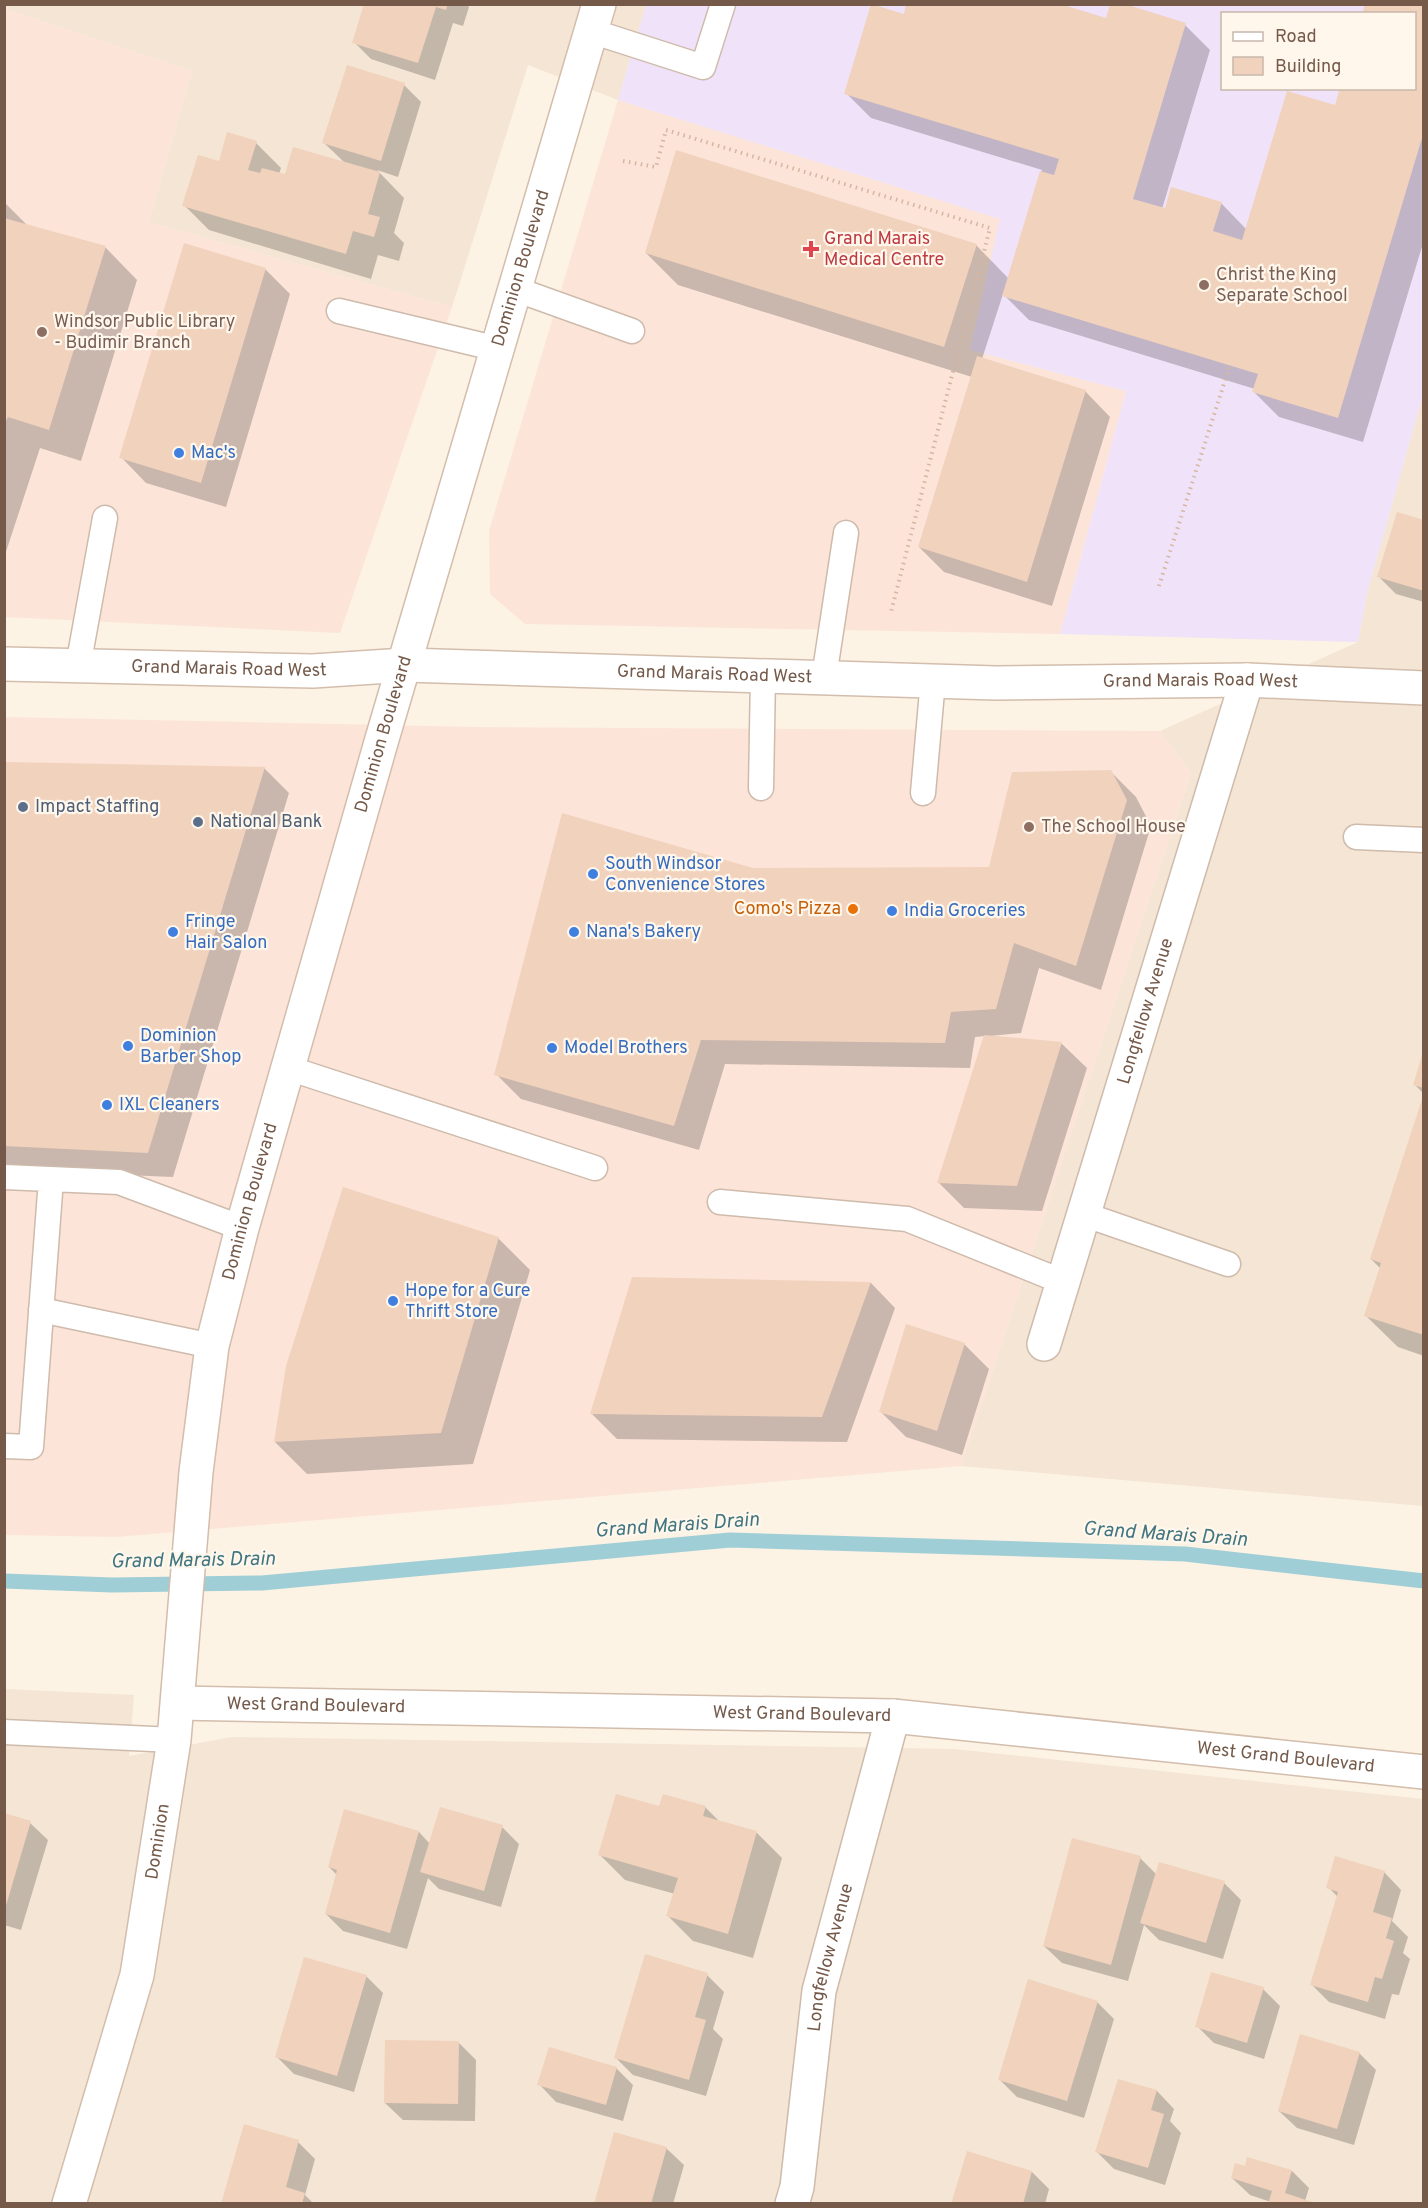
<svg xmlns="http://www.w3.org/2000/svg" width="1428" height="2208" font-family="Overpass,sans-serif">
	<rect width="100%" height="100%" fill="#fcf3e5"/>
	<path fill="#f4e5d4" d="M5 4 646 5 618 100 528 65 452 307 149 222 192 71 5 9Z
		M1423 395V1506L961 1466 1191 773 1160 731 1358 642 1367 593Z
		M5 1689 134 1695 129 1756 232 1737 954 1749 1423 1799V2203L5 2204Z"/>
	<path fill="#fce4d9" d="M5 9 192 71 149 222 452 307 340 633 5 617Z
		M618 100 1001 219 970 350 1126 391 1060 634 525 624 490 594 489 531Z
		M5 717 476 727 1160 731 1191 773 961 1466 116 1537 5 1535Z"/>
	<path fill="#f0e2f8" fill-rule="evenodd" d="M646 5H1423V395L1367 593 1358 642 1060 634 1126 391 970 350 1000 219 618 100ZM1222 14H1414V88H1222Z"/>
	<path fill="#0003" d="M366 4H466L469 7 463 26 453 23 435 80 371 59 354 42Z
		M1424 4V240L1363 442 1279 417 1254 392 1255 389 1029 320 1003 294 982 359 1085 391 1110 417 1052 606 944 572 919 547 972 377 678 285 646 253 976 245 1009 279 1042 170 871 118 846 93 905 16 1107 20 1185 25 1210 50 1162 209 1221 203 1247 230 1336 107 1414 88Z
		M404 85 421 102 398 177 377 170 404 198 394 233 404 243 399 261 378 255 371 279 209 230 184 205 220 163 256 143 281 168 279 174 286 176 345 163 324 143Z
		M4 202 29 227 106 248 137 280 81 461 40 448 4 558Z
		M265 269 290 294 226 507 146 483 121 457Z
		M1424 522V602L1396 594 1379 577Z
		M4 763 264 768 289 793 173 1177 4 1170Z
		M1111 772 1136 797 1151 826 1101 990 1039 968 1021 1033 990 1036V1037L1062 1044 1087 1068 1042 1211 964 1208 939 1183 985 1036 975 1037 970 1068 725 1064 699 1150 521 1099 496 1074 753 870 991 869Z
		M1424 1055V1094L1414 1084Z
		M1424 1097V1356L1398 1347 1366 1316 1381 1269 1371 1259Z
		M498 1238 530 1270 473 1464 307 1474 275 1442 287 1366Z
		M633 1279 871 1283 895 1308 847 1442 617 1439 592 1414Z
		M964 1344 989 1369 962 1455 906 1437 881 1412Z
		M705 1807 720 1822 757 1833 782 1858 753 1958 693 1941 668 1916 675 1894 625 1880 600 1855Z
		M4 1815 30 1823 48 1840 21 1930 4 1925Z
		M502 1827 519 1844 501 1907 439 1889 428 1878 407 1949 343 1931 326 1914 337 1875 329 1867 419 1832 430 1844Z
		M1140 1858 1157 1875 1224 1883 1241 1900 1223 1959 1159 1940 1144 1925 1128 1981 1062 1963 1044 1946Z
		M1384 1872 1401 1890 1392 1921 1408 1937 1403 1953 1410 1959 1399 1995 1392 1994 1385 2019 1329 2002 1312 1985 1338 1897 1328 1887Z
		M707 1975 724 1992 713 2029 723 2039 706 2096 633 2075 616 2058Z
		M366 1976 383 1993 354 2092 294 2074 277 2057Z
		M1263 1989 1280 2006 1264 2059 1214 2043 1197 2026Z
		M1097 2002 1114 2019 1084 2118 1017 2097 999 2079Z
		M459 2043 476 2060 475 2121 403 2120 385 2103Z
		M1359 2053 1376 2070 1354 2145 1297 2128 1279 2111Z
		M616 2068 633 2085 623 2121 556 2102 539 2084Z
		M1119 2081 1157 2091 1174 2109 1170 2121 1181 2133 1165 2185 1114 2169 1097 2152Z
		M298 2142 315 2159 305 2195 314 2204H222Z
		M666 2148 684 2165 673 2204H596Z
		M1292 2171 1309 2188 1305 2201 1271 2202 1250 2195 1232 2178Z
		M1032 2172 1049 2189 1045 2204H953Z"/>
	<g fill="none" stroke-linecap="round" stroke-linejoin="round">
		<path stroke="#a0ced7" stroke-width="15" d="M4 1581 112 1585 262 1583 730 1540 1185 1554 1424 1581"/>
	</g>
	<path fill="#f1d2bd" d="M364 4H448L446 10 436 7 418 63 352 43Z
		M871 4 904 14 906 4H1060L1106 18 1110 4H1125L1186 23 1133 199 1165 208 1171 187 1222 202 1213 231 1242 240 1287 91 1335 105 1340 88H1414V14H1362L1365 4H1424V139L1422 138 1338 418 1252 392 1258 374 1002 296 1040 171 1054 175 1059 159 844 94Z
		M347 65 405 83 381 161 322 143Z
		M227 132 257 141 248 170 260 173 262 168 285 174 293 147 380 172 368 214 380 217 374 237 353 231 346 254 182 206 198 155 219 161Z
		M676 150 977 244 944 347 645 253Z
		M4 218 106 246 49 430 8 417 4 425Z
		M184 243 266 268 201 483 119 458Z
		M977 356 1086 390 1027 582 918 547Z
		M1397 512 1424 520V591L1377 577Z
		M4 762 265 767 148 1153 4 1146Z
		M1111 770 1127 800 1076 966 1014 943 996 1009 951 1012 945 1043 701 1040 674 1126 494 1075 562 813 753 868 989 867 1012 772Z
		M984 1035 1062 1042 1017 1186 937 1183Z
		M1423 1052H1424V1088L1413 1085Z
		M1424 1093V1335L1364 1316 1381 1263 1370 1259Z
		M343 1187 499 1237 441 1433 274 1442 286 1366Z
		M632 1277 871 1282 822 1417 590 1414Z
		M906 1324 965 1343 937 1431 879 1412Z
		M616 1794 659 1806 663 1794 706 1806 703 1816 757 1831 728 1934 666 1916 678 1878 598 1855Z
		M440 1807 503 1825 484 1891 420 1872Z
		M344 1809 419 1831 390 1933 325 1914 337 1870 328 1867Z
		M4 1813 31 1821 5 1909H4Z
		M1072 1838 1141 1856 1111 1965 1043 1946Z
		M1335 1856 1385 1871 1373 1912 1392 1918 1386 1938 1394 1941 1382 1979 1375 1977 1368 2002 1310 1985 1338 1892 1326 1888Z
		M1159 1862 1225 1881 1206 1943 1140 1923Z
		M645 1954 708 1973 695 2017 706 2020 689 2080 614 2058Z
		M304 1957 367 1975 337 2076 275 2057Z
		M1211 1972 1264 1987 1247 2043 1195 2027Z
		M1028 1979 1098 2001 1067 2101 998 2080Z
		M1300 2034 1360 2052 1337 2129 1278 2111Z
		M385 2040 459 2041 458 2104 384 2103Z
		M549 2047 617 2067 606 2105 537 2085Z
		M1118 2079 1157 2090 1151 2110 1164 2114 1148 2168 1095 2152Z
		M244 2124 299 2140 286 2187 305 2193 302 2204H221Z
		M614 2132 667 2147 651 2204H594Z
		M967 2151 1032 2171 1023 2204H951Z
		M1247 2157 1292 2170 1285 2193 1318 2204H1268L1272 2191 1231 2178 1235 2163 1245 2166Z"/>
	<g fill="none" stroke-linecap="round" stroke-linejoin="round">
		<g stroke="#cebbac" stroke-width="27">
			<path id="lane" d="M591 31 703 67 723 4
				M515 289 632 331
				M339 311 498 349
				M78 666 105 518
				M824 677 846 533
				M761 788 763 675
				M923 793 933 680
				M1356 837 1424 840
				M288 1068 595 1168
				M4 1177 119 1182 242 1228
				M720 1202 907 1219 1063 1282
				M1083 1214 1228 1264
				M41 1310 212 1346
				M4 1446 31 1447 51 1179
				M4 1732 174 1740"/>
		</g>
		<g stroke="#cebbac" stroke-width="36">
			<g id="street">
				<path id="s1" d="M1044 1344 1247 680"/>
				<path id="s2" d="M792 2204 797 2187 819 1991 893 1716"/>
			</g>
		</g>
		<g stroke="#d3bdac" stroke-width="36">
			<g id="secondary">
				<path id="s3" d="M4 664 313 671 405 665 996 683 1247 680 1424 688"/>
				<path id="s4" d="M178 1703 893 1716 1424 1772"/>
				<path id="s5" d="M69 2204 137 1975 174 1740 196 1472 212 1346 242 1228 382 739 599 4"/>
			</g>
		</g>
		<path stroke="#d6b6a0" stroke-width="4" stroke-dasharray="1.5 4.5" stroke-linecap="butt" d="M623 161 656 167 666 130 990 228 891 612
			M1159 586 1230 365"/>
		<use href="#lane" stroke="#fff" stroke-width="24"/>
		<use href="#street" stroke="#fff" stroke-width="33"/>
		<use href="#secondary" stroke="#fff" stroke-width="33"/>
	</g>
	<path fill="#e0444e" stroke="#fff7ec" stroke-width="2" d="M808 240h6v6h6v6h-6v6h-6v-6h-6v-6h6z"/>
	<g fill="#8d6e63" stroke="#fff7ec" stroke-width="2">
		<circle cx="1204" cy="285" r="6"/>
		<circle cx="42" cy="332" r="6"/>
		<circle cx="1029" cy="827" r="6"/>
	</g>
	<g fill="#3f7fe0" stroke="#fff7ec" stroke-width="2">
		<circle cx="179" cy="453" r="6"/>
		<circle cx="593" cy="874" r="6"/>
		<circle cx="892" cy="911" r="6"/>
		<circle cx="173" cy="932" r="6"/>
		<circle cx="574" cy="932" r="6"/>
		<circle cx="128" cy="1046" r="6"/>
		<circle cx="552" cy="1048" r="6"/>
		<circle cx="107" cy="1105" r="6"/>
		<circle cx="393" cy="1301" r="6"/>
	</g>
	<g fill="#5c6f8a" stroke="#fff7ec" stroke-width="2">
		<circle cx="23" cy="807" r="6"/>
		<circle cx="198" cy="822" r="6"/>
	</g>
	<circle fill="#e8710a" stroke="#fff7ec" stroke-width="2" cx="853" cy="909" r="6"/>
	<g text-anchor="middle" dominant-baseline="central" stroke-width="4.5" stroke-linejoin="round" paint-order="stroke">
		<g font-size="18" fill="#be3a42" stroke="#fff7ec" text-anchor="start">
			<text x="824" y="239">Grand Marais<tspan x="824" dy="21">Medical Centre</tspan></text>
		</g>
		<g font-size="18" fill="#755a4a" stroke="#fff7ec">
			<text stroke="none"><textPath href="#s5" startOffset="1994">Dominion Boulevard</textPath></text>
			<text stroke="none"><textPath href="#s3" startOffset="225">Grand Marais Road West</textPath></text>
			<text stroke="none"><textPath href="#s3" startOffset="711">Grand Marais Road West</textPath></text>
			<text stroke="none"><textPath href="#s3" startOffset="1197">Grand Marais Road West</textPath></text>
			<text stroke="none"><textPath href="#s5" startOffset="1508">Dominion Boulevard</textPath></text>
			<text stroke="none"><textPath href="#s1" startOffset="348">Longfellow Avenue</textPath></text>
			<text stroke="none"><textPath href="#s5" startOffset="1022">Dominion Boulevard</textPath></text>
			<text stroke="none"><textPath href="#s4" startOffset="138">West Grand Boulevard</textPath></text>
			<text stroke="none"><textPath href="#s4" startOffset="624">West Grand Boulevard</textPath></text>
			<text stroke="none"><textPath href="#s4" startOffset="1110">West Grand Boulevard</textPath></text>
			<text stroke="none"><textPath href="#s5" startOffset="374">Dominion</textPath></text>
			<text stroke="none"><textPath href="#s2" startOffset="250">Longfellow Avenue</textPath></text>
		</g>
		<g font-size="18" fill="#785e54" stroke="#fff7ec" text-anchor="start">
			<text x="1216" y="275">Christ the King<tspan x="1216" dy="21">Separate School</tspan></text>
			<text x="54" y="322">Windsor Public Library<tspan x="54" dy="21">- Budimir Branch</tspan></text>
			<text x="1041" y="827">The School House</text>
		</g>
		<g font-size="18" fill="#366cbe" stroke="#fff7ec" text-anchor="start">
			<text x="191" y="453">Mac's</text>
			<text x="605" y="864">South Windsor<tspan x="605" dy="21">Convenience Stores</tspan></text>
			<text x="904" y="911">India Groceries</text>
			<text x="185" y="922">Fringe<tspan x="185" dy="21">Hair Salon</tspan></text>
			<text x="586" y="932">Nana's Bakery</text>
			<text x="140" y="1036">Dominion<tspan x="140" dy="21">Barber Shop</tspan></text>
			<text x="564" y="1048">Model Brothers</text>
			<text x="119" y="1105">IXL Cleaners</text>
			<text x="405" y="1291">Hope for a Cure<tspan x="405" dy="21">Thrift Store</tspan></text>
		</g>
		<g font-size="18" fill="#4e5e75" stroke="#fff7ec" text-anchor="start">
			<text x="35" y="807">Impact Staffing</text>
			<text x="210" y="822">National Bank</text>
		</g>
		<g font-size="18" fill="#c56008" stroke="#fff7ec" text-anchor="end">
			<text x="841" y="909">Como's Pizza</text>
		</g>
		<g font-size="20" font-style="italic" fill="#417681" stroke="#fff7ec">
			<text transform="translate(677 1526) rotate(-4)">Grand Marais Drain</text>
			<text transform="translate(1165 1535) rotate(4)">Grand Marais Drain</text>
			<text transform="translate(193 1561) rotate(-1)">Grand Marais Drain</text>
		</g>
	</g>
	<rect width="1428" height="2208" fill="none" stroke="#755a4a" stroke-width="12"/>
	<rect x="1221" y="12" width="195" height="78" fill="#fff7ec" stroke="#c8b8ab" stroke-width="1.5"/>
	<rect x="1233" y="32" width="30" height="9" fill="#ffffff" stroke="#c8b8ab" stroke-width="1.5"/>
	<text x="1275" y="42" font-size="18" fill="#755a4a">Road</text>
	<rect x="1233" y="57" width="30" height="18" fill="#f1d2bd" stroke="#c8b8ab" stroke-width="1.5"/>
	<text x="1275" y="72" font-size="18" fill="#755a4a">Building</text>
</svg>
